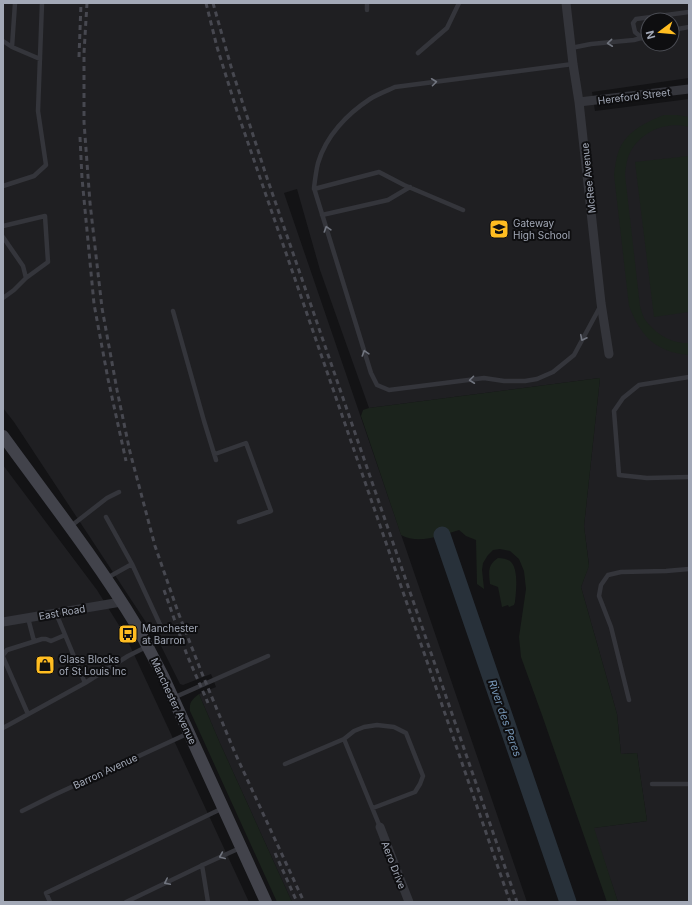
<svg xmlns="http://www.w3.org/2000/svg" width="692" height="905" font-family="Inter,sans-serif">
	<rect width="100%" height="100%" fill="#131315"/>
	<path fill="#1f1f22" fill-rule="evenodd" d="M3 3H689V78L592 92 595 111 689 99V902H618L593 828 647 821 637 753 621 754 617 714 581 587 589 565 584 526 600 378 369 408 320 270 297 189 284 193 527 902H292L219 741 199 694 216 687 211 674 183 685 180 684 159 642 14 422 3 408ZM648 20H672V44H648Z
		M3 465 97 590 125 635 249 902H3Z"/>
	<path fill="#1b231c" d="M664 115H677L689 117V127C668 121 644 130 632 149 627 156 626 166 625 175L640 306C641 309 642 314 644 318 654 333 671 344 689 343V355C655 352 641 336 629 306L614 175C615 166 616 158 619 150 627 131 646 122 664 115Z
		M689 156V312L654 317 635 162Z
		M600 378 584 526 589 566 581 587 617 714 621 754 637 753 647 821 594 828 618 902H607L542 715 521 657 519 637 526 589 524 571 519 559 510 551 500 549 493 550 488 555 483 563 482 570 484 589 477 584 476 540 466 536 459 530C441 535 419 545 401 535L361 416 363 410 369 408Z
		M498 558C502 558 507 559 510 561 519 568 516 592 515 602L514 605 509 607 508 605 502 607 498 587 490 584C489 573 487 565 498 558Z
		M199 694 219 741 292 902H277L190 711C189 701 193 699 199 694Z"/>
	<g fill="none" stroke-linecap="round" stroke-linejoin="round">
		<path stroke="#28313a" stroke-width="17" d="M442 535 568 902"/>
		<path stroke="#34353b" stroke-width="4.5" d="M367 3V10
			M672 30 689 27
			M642 38 635 32 633 23 636 19 689 12
			M3 41 12 47 40 59
			M12 47 15 3
			M571 48 591 44 634 40 648 36
			M418 53 447 28 459 3
			M573 64 395 87C387 91 378 94 370 99 347 114 326 136 318 163 316 171 315 180 314 188L371 373 377 385 389 390 484 378 504 381H525L537 379 553 372 574 355 601 305
			M3 186 34 176 46 165 38 111 42 3
			M314 189 379 172 404 185 463 210
			M322 215 388 200 410 187
			M3 226 45 216 48 262 26 278
			M3 237 23 266 26 278 14 290 3 298
			M173 311 204 421 216 460
			M689 377 639 385 623 398 614 411 619 475 647 478 689 477
			M215 454 246 443 271 511 239 522
			M106 517 132 564 107 578
			M71 526 107 498 119 492
			M132 564 163 631
			M56 613 85 683
			M28 618 34 641
			M3 655 7 650 42 639H46L51 641 65 635
			M3 657 28 714
			M173 698 268 656
			M629 700 611 627 599 596 601 585 608 575 621 572 666 571 689 569
			M3 728 85 683 128 656 146 647
			M344 739 354 731 364 727 377 725 394 727 406 733 423 776 420 784 415 792 373 808
			M285 764 344 739 380 827
			M652 784H689
			M22 811 54 795 189 733
			M202 865 208 902
			M50 902 46 893 223 808
			M126 902 207 863 240 848"/>
		<path stroke="#34353b" stroke-width="9" d="M566 3 573 64 579 102 601 303 609 354
			M579 102 689 89
			M3 622 121 602
			M380 827 409 902"/>
		<path stroke="#42434b" stroke-width="12" d="M3 436C48 498 96 559 136 625 145 641 154 659 163 676L266 902"/>
		<path stroke="#474850" stroke-width="3" stroke-dasharray="5 4" stroke-linecap="butt" d="M87 3 84 53V122L90 203 102 308 117 390 130 452 155 546 178 612 201 671 235 753 304 902
			M206 3 217 47 237 111 510 902
			M213 3 232 70 266 175 517 902
			M79 57 81 3
			M80 137 82 178 94 304 108 379 126 461
			M164 590 187 655 208 703
			M275 853 297 902"/>
	</g>
	<defs><path id="oneway-chevron" d="M-2-3.5L2.5 0L-2 3.5" fill="none" stroke-width="1.6" stroke-linecap="round" stroke-linejoin="round"/></defs>
	<g stroke="#71757f">
		<use href="#oneway-chevron" transform="translate(610 43) rotate(174)"/>
		<use href="#oneway-chevron" transform="translate(434 82) rotate(-7)"/>
		<use href="#oneway-chevron" transform="translate(327 229) rotate(-107)"/>
		<use href="#oneway-chevron" transform="translate(583 338) rotate(116)"/>
		<use href="#oneway-chevron" transform="translate(365 353) rotate(-107)"/>
		<use href="#oneway-chevron" transform="translate(472 380) rotate(173)"/>
		<use href="#oneway-chevron" transform="translate(222 856) rotate(157)"/>
		<use href="#oneway-chevron" transform="translate(167 882) rotate(154)"/>
	</g>
	<defs>
		<g id="school-square" transform="scale(1)"><rect x="-9" y="-9" width="18" height="18" rx="4" fill="#ffbd21" stroke="#0e0e10"/><path d="M0-5L7-2L0 1L-7-2ZM-4 1L0 2.5L4 1V4Q0 6-4 4Z" fill="#111"/></g>
		<g id="bus-square" transform="scale(1)"><rect x="-9" y="-9" width="18" height="18" rx="4" fill="#ffbd21" stroke="#0e0e10"/><path d="M-5-6H5V4H4V6H2V4H-2V6H-4V4H-5ZM-3.5-4V0h7V-4ZM-3.5 1.2v1.5H-2V1.2ZM2 1.2v1.5H3.5V1.2Z" fill="#111"/></g>
		<g id="shop-square" transform="scale(1)"><rect x="-9" y="-9" width="18" height="18" rx="4" fill="#ffbd21" stroke="#0e0e10"/><path d="M-5-2.5h2.3a2.7 3.5 0 0 1 5.4 0H5L5.5 6h-11ZM-1.5-2.5h3a1.5 2.3 0 0 0-3 0Z" fill="#111"/></g>
	</defs>
	<g fill-rule="evenodd">
		<use href="#school-square" x="499" y="229"/>
		<use href="#bus-square" x="128" y="634"/>
		<use href="#shop-square" x="45" y="665"/>
	</g>
	<g text-anchor="middle" dominant-baseline="central" stroke-width="4" stroke-linejoin="round" paint-order="stroke">
		<g font-size="10" fill="#a3a9b7" stroke="#0e0e10">
			<text transform="translate(634 96) rotate(-7)">Hereford Street</text>
			<text transform="translate(588 178) rotate(-96)">McRee Avenue</text>
			<text transform="translate(62 612) rotate(-10)">East Road</text>
			<text transform="translate(174 701) rotate(65)">Manchester Avenue</text>
			<text transform="translate(105 771) rotate(-25)">Barron Avenue</text>
			<text transform="translate(394 865) rotate(69)">Aero Drive</text>
		</g>
		<g font-size="10" fill="#a3a9b7" stroke="#0e0e10" text-anchor="start">
			<text x="513" y="223">Gateway<tspan x="513" dy="12">High School</tspan></text>
			<text x="142" y="628">Manchester<tspan x="142" dy="12">at Barron</tspan></text>
			<text x="59" y="659">Glass Blocks<tspan x="59" dy="12">of St Louis Inc</tspan></text>
		</g>
		<g font-size="11" font-style="italic" fill="#7696b6" stroke="#0e0e10">
			<text transform="translate(505 718) rotate(71)">River des Peres</text>
		</g>
	</g>
	<rect width="692" height="905" fill="none" stroke="#a3a9b7" stroke-width="8"/>
	<g transform="translate(660 32) rotate(254)"><circle r="19" fill="#0e0e10" stroke="#4a4c53"/>
	<path d="M0-3L7 15L0 10L-7 15Z" fill="#ffbd21"/>
	<text y="-6" font-size="11" font-weight="bold" text-anchor="middle" fill="#a3a9b7">N</text>
	</g>
</svg>
